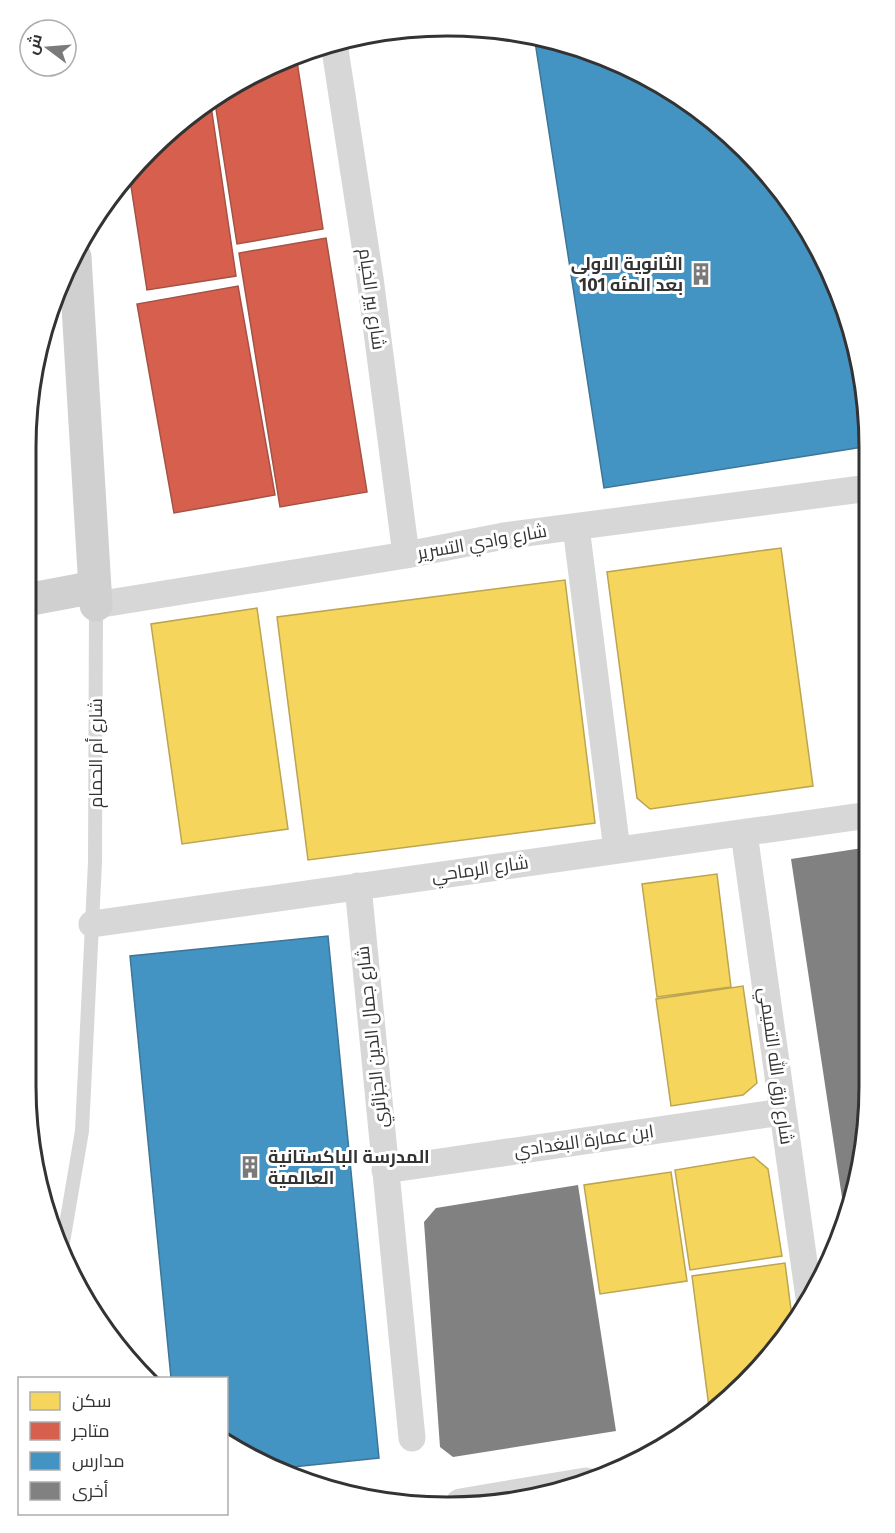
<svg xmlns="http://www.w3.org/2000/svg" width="895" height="1533" font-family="'Fira Sans',Cairo,sans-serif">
	<rect width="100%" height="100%" fill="#fff"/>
	<path fill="#f6d55c" stroke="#bca450" stroke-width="1.5" d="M781 548 813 786 650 809 637 798 607 572Z
		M565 580 595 823 308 860 277 617Z
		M257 608 288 829 182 844 151 624Z
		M717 874 731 987 657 997 642 884Z
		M743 986 757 1083 743 1095 671 1106 656 999Z
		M754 1157 768 1169 782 1256 690 1270 675 1170Z
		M671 1172 687 1281 600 1294 584 1185Z
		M785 1263 793 1325 710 1415 692 1276Z"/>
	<path fill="#d6604d" stroke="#a55245" stroke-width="1.5" d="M296 55 323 229 237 244 214 96Z
		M210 99 236 276 147 290 129 173 149 149Z
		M326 238 367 492 280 507 239 253Z
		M238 286 275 495 174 513 137 304Z"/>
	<path fill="#4393c3" stroke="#3e7698" stroke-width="1.5" d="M534 35 609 57 682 96 746 149 813 236 847 312 869 420V446L604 488Z
		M328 936 379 1458 283 1468 226 1442V1378H171L130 956Z"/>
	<path fill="#818181" d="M869 847V1113L846 1224 791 859Z
		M578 1185 616 1431 453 1457 440 1447 424 1222 436 1208Z"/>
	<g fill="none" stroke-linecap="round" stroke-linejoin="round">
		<path stroke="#d7d7d7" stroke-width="14" d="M26 838 30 789 26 680
			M62 1248 82 1131 95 862 96 605"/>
		<path stroke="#d7d7d7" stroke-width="27" d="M334 43 370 278 406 555
			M576 527 617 850
			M96 605 406 555 504 536 869 488
			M744 833 809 1298
			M358 886 412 1438
			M92 924 869 815
			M385 1170 782 1112"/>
		<path stroke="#d7d7d7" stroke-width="33" d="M461 1505 586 1484"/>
		<path stroke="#d0d0d0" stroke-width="33" d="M75 257 96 605
			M26 600 95 587"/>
	</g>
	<defs>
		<g id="building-bare" transform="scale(1.8)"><path d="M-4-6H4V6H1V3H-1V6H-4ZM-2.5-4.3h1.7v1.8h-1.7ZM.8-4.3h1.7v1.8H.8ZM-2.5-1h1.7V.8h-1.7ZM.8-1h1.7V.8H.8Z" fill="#7a7a7a" stroke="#fff" stroke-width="2.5" paint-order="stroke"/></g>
	</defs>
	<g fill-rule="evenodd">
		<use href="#building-bare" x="701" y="274"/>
		<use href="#building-bare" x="250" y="1167"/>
	</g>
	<g text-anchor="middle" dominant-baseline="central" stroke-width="6" stroke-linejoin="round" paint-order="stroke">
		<g font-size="18" font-weight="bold" fill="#333" stroke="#fff" text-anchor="end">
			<text x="683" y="264">الثانوية الاولى<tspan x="683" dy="21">بعد المئه 101</tspan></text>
			<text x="268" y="1157" text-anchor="start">المدرسة الباكستانية<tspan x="268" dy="21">العالمية</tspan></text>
		</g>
		<g font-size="18" fill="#333" stroke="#fff">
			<text transform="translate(372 299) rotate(82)">شارع بير الخيام</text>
			<text transform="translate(482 542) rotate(-10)">شارع وادي التسرير</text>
			<text transform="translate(96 753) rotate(-90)">شارع أم الحمام</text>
			<text transform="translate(480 869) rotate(-8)">شارع الرماحي</text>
			<text transform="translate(372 1037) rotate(-96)">شارع جمال الدين الجزائري</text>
			<text transform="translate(776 1066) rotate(82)">شارع رزق الله التميمي</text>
			<text transform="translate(584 1141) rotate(-8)">ابن عمارة البغدادي</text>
		</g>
	</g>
	<path d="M0 0H895V1533H0ZM447 36H448A411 411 0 0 1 859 447V1086A411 411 0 0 1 448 1497H447A411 411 0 0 1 36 1086V447A411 411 0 0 1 447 36Z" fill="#fff" fill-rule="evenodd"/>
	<path fill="none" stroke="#333" stroke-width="3" d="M447 36H448A411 411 0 0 1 859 447V1086A411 411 0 0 1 448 1497H447A411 411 0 0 1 36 1086V447A411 411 0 0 1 447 36Z"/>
	<rect x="18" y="1377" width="210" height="138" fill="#ffffff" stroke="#adadad" stroke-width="1.5"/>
	<rect x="30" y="1392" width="30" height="18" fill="#f6d55c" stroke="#adadad" stroke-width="1.5"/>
	<text x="72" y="1407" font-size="18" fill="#333333">سكن</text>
	<rect x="30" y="1422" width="30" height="18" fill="#d6604d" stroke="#adadad" stroke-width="1.5"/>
	<text x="72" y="1437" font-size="18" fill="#333333">متاجر</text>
	<rect x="30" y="1452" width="30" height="18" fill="#4393c3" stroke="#adadad" stroke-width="1.5"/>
	<text x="72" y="1467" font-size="18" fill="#333333">مدارس</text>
	<rect x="30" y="1482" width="30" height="18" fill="#818181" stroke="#adadad" stroke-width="1.5"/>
	<text x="72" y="1497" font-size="18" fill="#333333">أخرى</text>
	<g transform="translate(48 48) rotate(286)"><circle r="28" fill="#ffffff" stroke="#adadad" stroke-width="1.5"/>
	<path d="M0-4.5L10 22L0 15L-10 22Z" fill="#7a7a7a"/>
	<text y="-9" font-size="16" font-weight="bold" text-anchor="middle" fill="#333333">ش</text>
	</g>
</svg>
